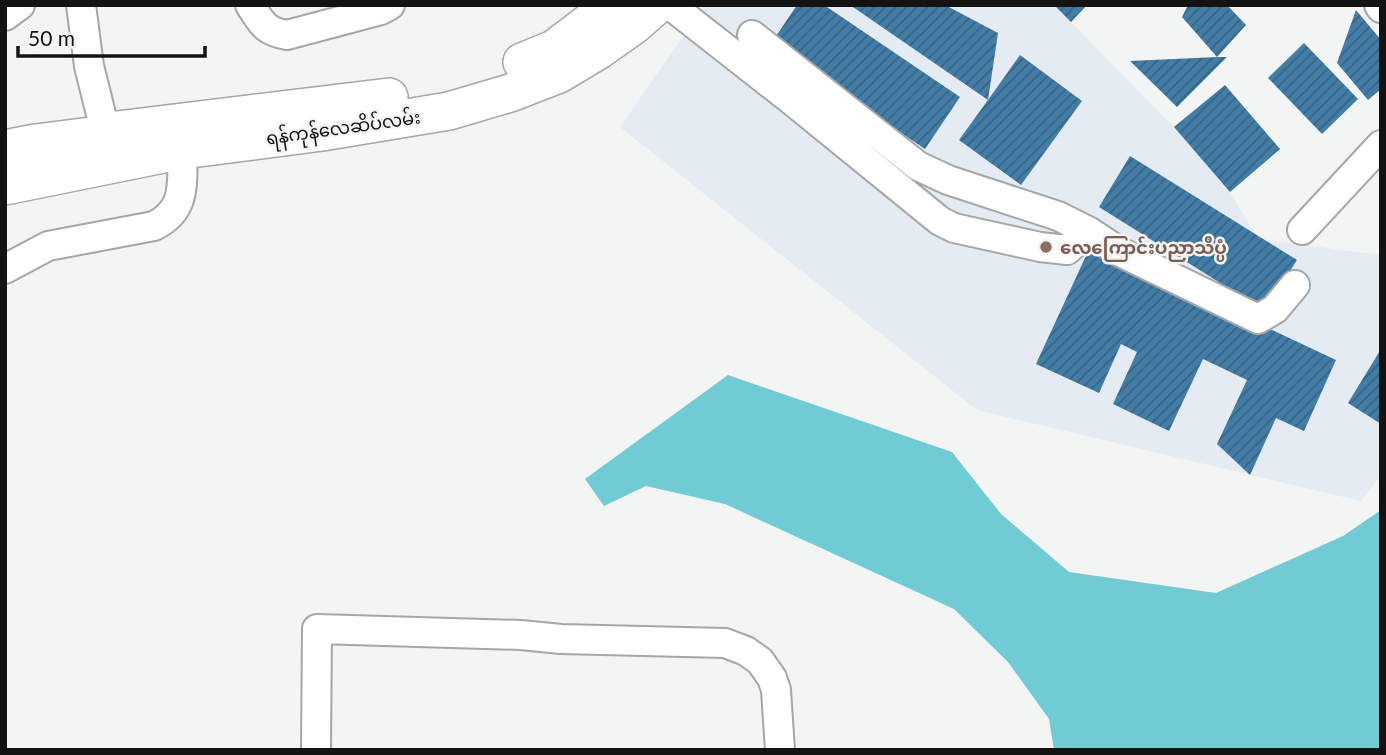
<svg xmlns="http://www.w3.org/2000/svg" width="1386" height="755" font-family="Lato,'Noto Sans Myanmar',sans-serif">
	<defs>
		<pattern id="building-hatch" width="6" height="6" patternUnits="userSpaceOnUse" patternTransform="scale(1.75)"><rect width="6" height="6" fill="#437ca5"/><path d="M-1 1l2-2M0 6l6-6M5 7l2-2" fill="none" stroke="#376485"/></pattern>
	</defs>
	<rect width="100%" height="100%" fill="#f3f4f4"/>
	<path fill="#e4ebf2" d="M705 5H1054L1174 127 1230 192 1258 239 1381 255V475L1361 501 977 410 620 127Z"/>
	<path fill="#71cbd5" d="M728 375 952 452 1001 514 1069 572 1216 593 1343 536 1381 510V750H1054L1049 719 1008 662 954 609 725 504 646 486 604 506 585 479Z"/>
	<path fill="url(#building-hatch)" d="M797 5H824L960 97 925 149 770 45Z
		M850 5H945L998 33 988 100 1020 55 1082 101 1021 185 959 140 988 100Z
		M1054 5H1087L1071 22Z
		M1188 5H1227L1246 25 1217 57 1182 17Z
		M1356 10 1381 40V89L1368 100 1337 63Z
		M1304 43 1358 99 1322 134 1268 78Z
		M1217 57H1227L1177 107 1130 61Z
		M1225 85 1280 149 1230 192 1174 127Z
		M1130 156 1297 260 1265 311 1099 207Z
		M1091 245 1336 360 1304 431 1276 418 1250 475 1217 444 1247 380 1203 359 1169 431 1113 404 1137 352 1121 344 1099 393 1036 364Z
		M1381 349V424L1348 403Z"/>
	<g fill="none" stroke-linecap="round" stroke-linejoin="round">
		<g stroke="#a5a6a7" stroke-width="32">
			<path id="minor" d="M81 5 89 66 106 134
				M250 5C262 23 264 31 287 35L381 10 390 5
				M670 5 790 99 940 221 954 228 1040 247 1067 250 1088 231
				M1379 5 1381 8
				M5 16 20 5
				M752 35 918 166 948 180 1058 216 1088 231 1120 252 1258 319 1275 309 1295 285
				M1302 230 1381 145
				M5 269 48 246 154 226C188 209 181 183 183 150
				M316 750 317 629 521 635 561 639 725 643 746 651 760 661 772 678 776 690 780 750"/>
		</g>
		<g stroke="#a5a6a7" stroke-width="40">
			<path id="major" d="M522 62 554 49 612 5
				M5 149 36 143 106 134 117 130 389 97
				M5 186 183 150 322 132 449 111 510 93 559 74 599 50 633 26 657 5"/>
		</g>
		<use href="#minor" stroke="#fff" stroke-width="28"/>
		<use href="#major" stroke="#fff" stroke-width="37"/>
	</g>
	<circle fill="#8d6e63" stroke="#f3f4f4" stroke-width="2.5" cx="1046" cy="247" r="7"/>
	<g text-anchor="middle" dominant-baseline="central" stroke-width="5" stroke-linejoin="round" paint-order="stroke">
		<g font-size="18" fill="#131313" stroke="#f3f4f4">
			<text transform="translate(343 127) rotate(-8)">ရန်ကုန်လေဆိပ်လမ်း</text>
		</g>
		<g font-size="18" font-weight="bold" fill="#785e54" stroke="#f3f4f4" text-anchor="start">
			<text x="1060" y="247">လေကြောင်းပညာသိပ္ပံ</text>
		</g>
	</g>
	<rect width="1386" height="755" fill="none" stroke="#131313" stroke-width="14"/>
	<path d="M18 46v10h187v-10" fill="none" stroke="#131313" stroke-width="3.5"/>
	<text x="28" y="46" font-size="21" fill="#131313" stroke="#f3f4f4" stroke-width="5" paint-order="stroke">50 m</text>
</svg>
